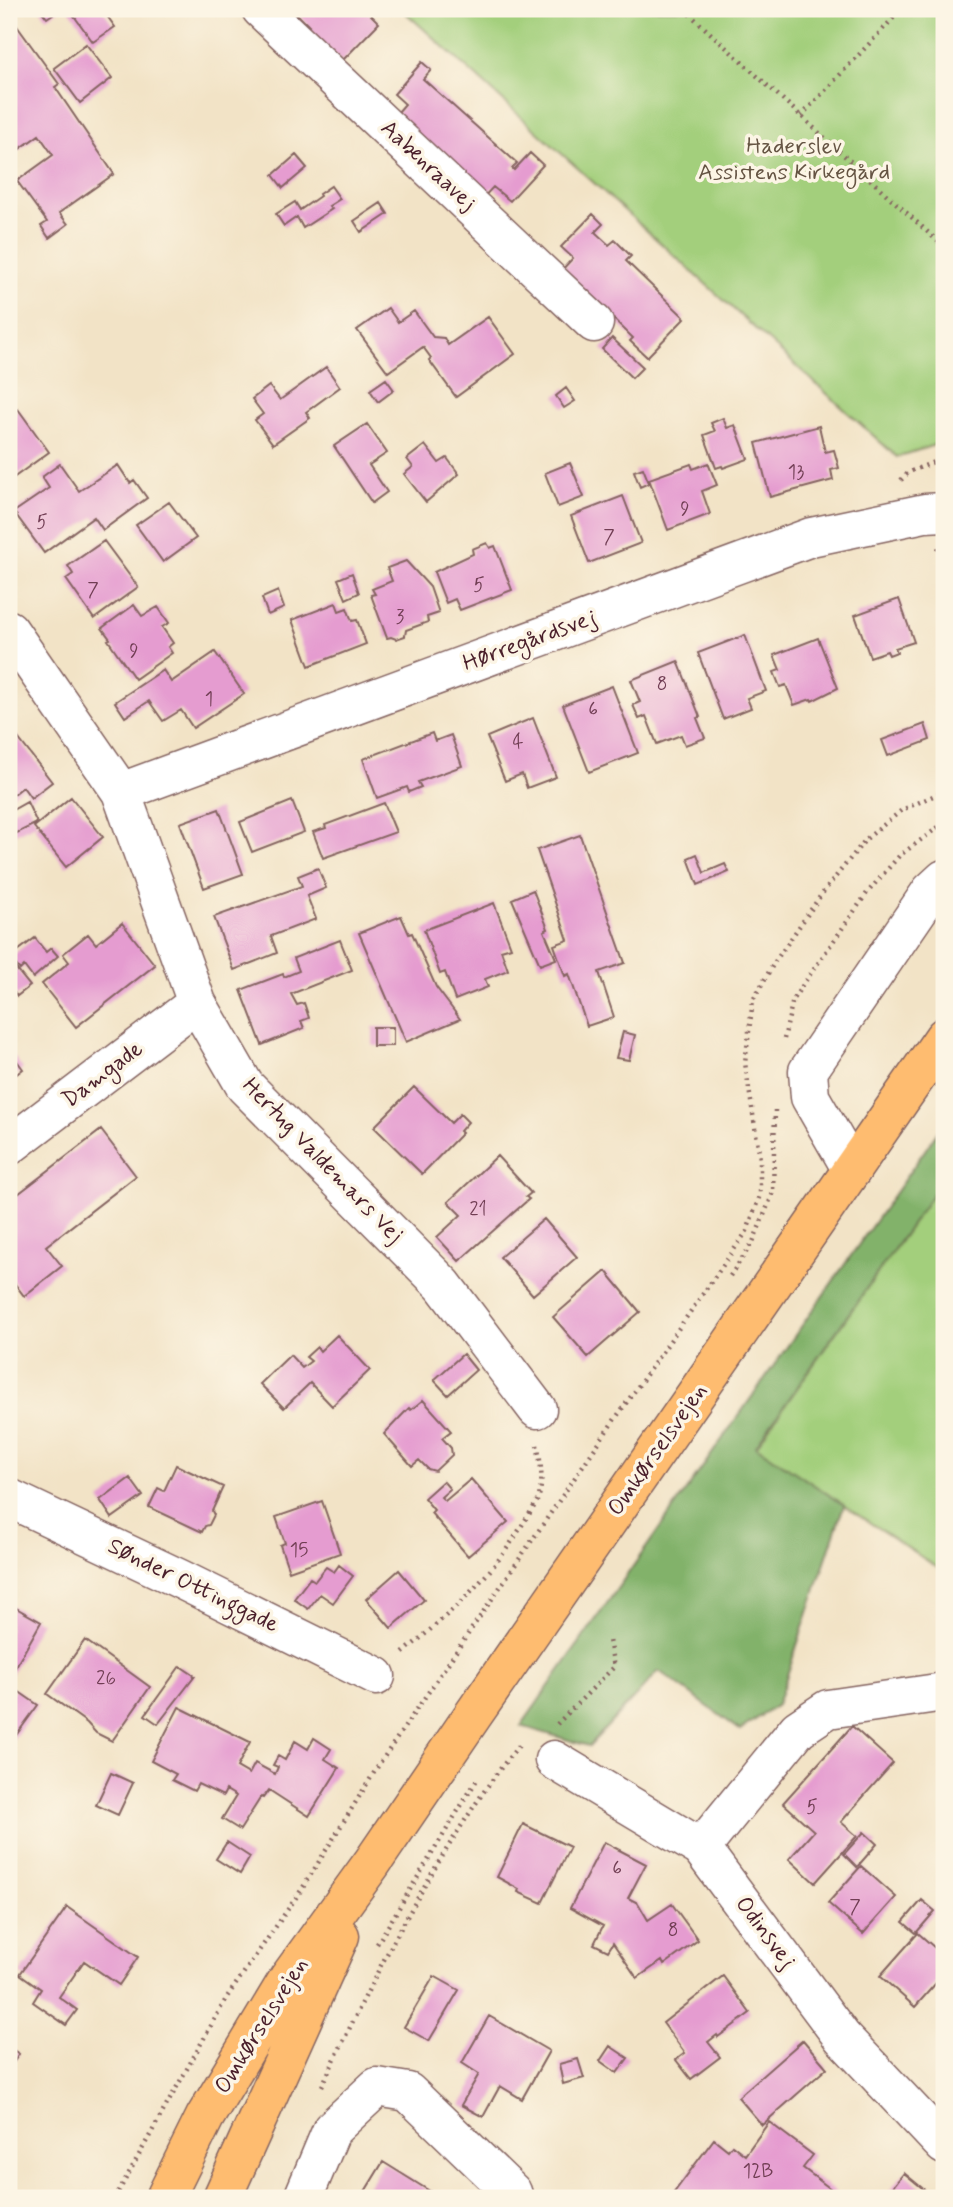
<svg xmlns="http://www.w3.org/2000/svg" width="953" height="2207" font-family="Mynerve,sans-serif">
	<rect width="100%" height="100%" fill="#fcf5e5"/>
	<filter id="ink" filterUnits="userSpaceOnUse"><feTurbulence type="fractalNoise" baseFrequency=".0143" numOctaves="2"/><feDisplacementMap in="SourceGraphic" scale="14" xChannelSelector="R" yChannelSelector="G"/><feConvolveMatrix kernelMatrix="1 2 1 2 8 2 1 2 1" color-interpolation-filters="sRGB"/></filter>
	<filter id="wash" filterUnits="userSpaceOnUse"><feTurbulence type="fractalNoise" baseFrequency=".00686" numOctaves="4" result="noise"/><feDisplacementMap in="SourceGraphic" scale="28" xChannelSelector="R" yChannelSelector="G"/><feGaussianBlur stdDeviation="1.57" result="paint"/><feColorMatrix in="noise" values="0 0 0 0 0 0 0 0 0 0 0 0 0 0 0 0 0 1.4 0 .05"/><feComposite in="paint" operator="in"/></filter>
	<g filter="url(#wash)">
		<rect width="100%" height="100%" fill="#f2e3c6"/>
		<path fill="#a3cf7b" stroke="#767753" stroke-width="2" d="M407 9H944V442L897 457 405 12Z
			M944 1178V1572L756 1447Z"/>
		<path fill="#82b26b" stroke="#66684b" stroke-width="2" d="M944 1123V1178L756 1446 844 1505 777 1705 740 1730 659 1671 589 1746 521 1726Z"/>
		<g id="blocks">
			<path fill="#e59cd0" d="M40 9H60L47 18Z
				M69 9H102L115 27 93 42Z
				M295 9H365L379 23 341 62 306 29 309 26 294 11Z
				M9 15 59 84 55 87 114 174 59 213 68 224 49 238 41 226 47 222 17 181 53 155 39 135 10 156 9 154Z
				M86 44 112 78 80 103 54 68Z
				M422 62 431 70 423 79 517 163 512 168 514 170 530 153 543 165 510 201 493 187 479 202 391 120 405 104 394 94Z
				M296 155 307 168 283 188 273 175Z
				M331 186 340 199 329 206 332 209 303 228 297 217 284 226 276 214 295 202 300 210 320 196 319 194Z
				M381 203 388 214 361 232 354 221Z
				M593 214 603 224 595 232 609 245 615 240 631 256 626 261 685 318 647 357 630 341 633 338 580 286 559 273 573 258 561 247Z
				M388 308 398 322 414 311 433 337 444 338 448 345 488 317 515 354 456 397 429 360 431 358 423 347 388 372 357 330Z
				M612 338 643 367 632 378 602 349Z
				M326 367 340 387 306 412 310 418 273 444 255 420 263 414 252 399 269 386 280 400Z
				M386 379 394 390 378 402 370 390Z
				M566 388 575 401 564 408 556 396Z
				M18 409 49 452 9 481V415Z
				M723 418 727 428 735 425 748 459 723 468 722 466 716 468 704 435 715 431 711 423Z
				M367 424 387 453 369 465 387 492 372 503 334 446Z
				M819 426 825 452 834 450 839 468 831 470 833 480 770 497 756 443Z
				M425 445 439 463 447 458 459 474 426 502 404 474 413 467 407 459Z
				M570 463 584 497 558 507 545 473Z
				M708 463 717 485 702 491 710 514 668 530 649 479 691 464 693 469Z
				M60 464 79 491 118 465 130 483 134 480 147 498 103 530 94 517 44 553 14 512 49 488 42 477Z
				M643 468 649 483 640 487 634 471Z
				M623 496 641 543 589 563 571 516Z
				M169 502 196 538 163 562 136 525Z
				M104 541 138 587 94 619 66 579 73 574 68 566Z
				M487 543 490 548 495 546 512 590 460 610 455 599 446 603 434 572 473 554 472 549Z
				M406 561 430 587 439 613 427 617 428 622 406 630 405 636 396 639 391 637 387 638 371 595 375 594 372 589 392 581 387 568Z
				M352 573 359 593 346 599 338 579Z
				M278 591 284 608 268 615 262 598Z
				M899 599 914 642 895 648 897 652 889 655 887 651 870 657 855 615Z
				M336 603 339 611 347 608 352 621 357 620 366 644 309 666 292 620Z
				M134 605 142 616 158 607 169 623 162 627 173 643 168 647 172 653 135 679 108 640 110 639 102 628Z
				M745 635 766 691 747 698 751 708 723 719 698 653Z
				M818 638 838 688 812 701 811 699 794 705 786 685 780 687 774 672 780 670 774 655Z
				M215 652 244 694 193 728 181 710 163 721 149 701 125 717 115 702 163 670 171 682Z
				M678 661 700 717 697 718 705 738 685 745 681 735 657 744 646 716 639 719 633 705 640 702 631 680Z
				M612 686 638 753 589 772 563 705Z
				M533 718 556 777 527 788 522 774 505 781 487 737Z
				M925 724 930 740 888 756 882 740Z
				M432 733 435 741 451 735 462 766 418 782 421 787 409 792 407 787 377 798 363 759Z
				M15 734 52 782 31 798 23 787 9 798V739Z
				M71 797 103 837 66 867 34 827Z
				M292 801 304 832 252 852 240 822Z
				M27 802 37 823 9 837V812Z
				M384 803 396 832 323 858 313 832 326 828 325 825Z
				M219 809 243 874 204 888 180 823Z
				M580 835 625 963 599 972 614 1017 587 1026 569 974 565 976 554 945 568 940 537 850Z
				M697 854 704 873 725 864 729 872 698 885 688 858Z
				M318 868 326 888 307 896 316 919 271 936 277 953 234 970 214 917 302 886 298 876Z
				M533 890 548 929 544 931 556 959 540 965 512 899Z
				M494 903 511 947 501 950 508 970 485 979 488 987 455 1000 445 972 440 974 424 930Z
				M401 916 409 934 412 933 436 987 460 1019 406 1042 359 933Z
				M122 923 155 965 76 1027 42 984 69 962 63 954 88 934 96 944Z
				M35 938 46 952 51 948 58 956 33 978 24 966 20 970 10 957Z
				M340 940 352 970 291 994 297 1005 304 1003 309 1018 301 1021 304 1028 262 1045 241 990 283 974 284 977 299 971 294 958Z
				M9 960 30 986 17 996 9 986Z
				M373 1027H393V1046H373Z
				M623 1032 635 1035 629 1060 616 1058Z
				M9 1050 23 1069 9 1080Z
				M414 1087 451 1123 460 1114 468 1122 460 1131 462 1133 422 1174 374 1127Z
				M101 1130 136 1176 46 1246 62 1266 24 1296 9 1276V1201Z
				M497 1156 531 1193 526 1197 529 1199 459 1261 437 1237 461 1215 448 1202Z
				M544 1219 577 1257 533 1295 500 1257Z
				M606 1271 640 1312 588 1357 553 1317Z
				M337 1335 370 1370 332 1406 310 1383 284 1408 260 1384 290 1355 302 1368 311 1361 306 1357 317 1347 320 1351Z
				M463 1354 476 1370 448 1395 434 1380Z
				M423 1400 451 1431 442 1438 451 1448 452 1455 435 1471 428 1469 419 1460 412 1466 384 1434 409 1408 411 1410Z
				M176 1465 223 1487 212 1511 214 1515 209 1525 205 1526 202 1532 149 1507 158 1488 164 1491Z
				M130 1478 143 1496 112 1518 100 1500Z
				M471 1479 508 1522 468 1556 431 1513 434 1510 424 1498 443 1481 450 1489 441 1497 445 1501Z
				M322 1501 340 1553 289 1571 280 1545 285 1543 276 1517Z
				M339 1565 353 1576 333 1603 320 1594 308 1609 294 1599 310 1578 315 1581 326 1567 334 1572Z
				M399 1570 424 1600 391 1628 366 1599Z
				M9 1604 41 1622 11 1675 9 1673Z
				M85 1640 150 1687 112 1741 96 1733 87 1723 47 1694Z
				M180 1666 195 1676 158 1724 145 1715Z
				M15 1689 38 1705 9 1745V1698Z
				M179 1707 250 1742 237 1767 249 1774 255 1763 275 1774 278 1767 273 1765 278 1756 285 1760 295 1741 308 1749 314 1738 331 1749 325 1759 339 1768 309 1816 269 1790 263 1798 261 1797 240 1830 222 1819 236 1796 226 1790 223 1796 198 1784 194 1791 172 1780 176 1774 151 1761Z
				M852 1726 893 1763 841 1822 857 1836 815 1883 789 1859 814 1831 783 1803Z
				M111 1773 133 1783 118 1815 96 1805Z
				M523 1824 570 1847 542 1903 518 1892 519 1889 497 1877Z
				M864 1832 877 1844 857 1867 844 1854Z
				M227 1842 250 1857 240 1874 216 1859Z
				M604 1842 646 1864 628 1898 638 1903 648 1920 672 1904 698 1940 664 1965 662 1961 637 1978 613 1943 608 1951 594 1944 603 1926 570 1908Z
				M861 1866 896 1897 863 1934 828 1903Z
				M922 1900 935 1911 916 1933 903 1922Z
				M67 1907 138 1957 119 1985 84 1961 59 1997 77 2010 66 2025 33 2002 41 1989 20 1974Z
				M918 1933 944 1956V1974L915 2007 880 1976Z
				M434 1976 459 1990 429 2041 404 2027Z
				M723 1976 750 2013 718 2037 717 2035 708 2042 720 2057 691 2079 676 2060 685 2053 663 2023Z
				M489 2016 549 2051 522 2099 500 2086 483 2117 461 2105 479 2074 462 2063Z
				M803 2040 827 2068 762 2125 738 2097Z
				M610 2046 628 2058 617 2073 600 2061Z
				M9 2047 19 2054 9 2069Z
				M578 2059 584 2078 563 2084 559 2064Z
				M769 2122 813 2155 803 2168 836 2193 834 2196 838 2198H678L673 2194 714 2139 728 2150 732 2145 745 2155Z
				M383 2162 436 2195 434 2198H361Z
				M904 2173 932 2196 931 2198H884Z"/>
		</g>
	</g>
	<g filter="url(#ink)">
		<use href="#blocks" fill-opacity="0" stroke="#856461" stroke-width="2"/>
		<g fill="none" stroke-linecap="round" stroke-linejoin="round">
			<g stroke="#856461" stroke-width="41">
				<path id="minor" d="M261 9 594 323
					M9 630 121 792 197 1003 245 1086 443 1285 537 1409
					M121 792 811 537 925 513 944 512
					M9 1146 197 1003
					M852 1170 810 1097 808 1071 931 891 944 879
					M9 1498 180 1579 376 1676
					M554 1760 701 1848 842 2037 944 2145
					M701 1848 798 1729 828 1709 944 1692
					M303 2198 332 2129 377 2087 408 2092 512 2192 514 2198"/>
			</g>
			<g stroke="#856461" stroke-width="41">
				<path id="major" d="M165 2198 205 2117 288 1979 372 1863 473 1715 944 1037
					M222 2198 340 1936"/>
			</g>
			<path stroke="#856461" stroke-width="4.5" stroke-dasharray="2 5" stroke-linecap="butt" d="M684 9 944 247
				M941 9 944 11
				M801 116 902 9
				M901 480 909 472 944 458
				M938 547 944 564
				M784 1039 793 999 867 893 899 856 944 823
				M730 1276 753 1242 773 1193 775 1110
				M403 1653C449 1614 490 1579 521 1527 526 1518 534 1508 538 1499 544 1482 541 1462 537 1445
				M557 1724 614 1667 609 1640
				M377 1944 478 1778
				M322 2086C362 2001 403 1918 453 1839 474 1806 495 1773 521 1743
				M115 2198 227 1997 302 1889 380 1763 608 1429 747 1231 760 1195V1159L745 1063 753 1000 774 963 821 895 866 839 902 810 944 791"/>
			<use href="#minor" stroke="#fff" stroke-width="38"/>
			<use href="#major" stroke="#febc70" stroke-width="38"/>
		</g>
	</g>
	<g text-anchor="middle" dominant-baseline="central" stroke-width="7" stroke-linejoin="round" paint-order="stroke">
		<g font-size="19" fill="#713e54">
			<text x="796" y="472">13</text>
			<text x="685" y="509">9</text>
			<text x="42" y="522">5</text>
			<text x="609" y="537">7</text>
			<text x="479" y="585">5</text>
			<text x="93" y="590">7</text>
			<text x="400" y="617">3</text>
			<text x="134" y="651">9</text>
			<text x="662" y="684">8</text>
			<text x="209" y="699">1</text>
			<text x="593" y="709">6</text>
			<text x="518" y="742">4</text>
			<text x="478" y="1209">21</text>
			<text x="299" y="1550">15</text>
			<text x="106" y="1678">26</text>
			<text x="812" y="1807">5</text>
			<text x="617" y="1868">6</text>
			<text x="855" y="1907">7</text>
			<text x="673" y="1930">8</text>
			<text x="758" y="2171">12B</text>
		</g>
		<g font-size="23" fill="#655443" stroke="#fcf5e5">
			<text x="794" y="147">Haderslev<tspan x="794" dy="26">Assistens Kirkegård</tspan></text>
		</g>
		<g font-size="23" fill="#4a1f2b" stroke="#fcf5e5">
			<text transform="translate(428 166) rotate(43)">Aabenraavej</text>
			<text transform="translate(530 641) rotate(-20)">Hørregårdsvej</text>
			<text transform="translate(103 1075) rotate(-37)">Damgade</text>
			<text transform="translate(322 1161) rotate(46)">Hertug Valdemars Vej</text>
			<text transform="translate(658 1450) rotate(-55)">Omkørselsvejen</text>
			<text transform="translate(193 1586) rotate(26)">Sønder Ottinggade</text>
			<text transform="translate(765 1933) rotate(53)">Odinsvej</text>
			<text transform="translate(262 2026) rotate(-58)">Omkørselsvejen</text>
		</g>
	</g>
	<rect width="953" height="2207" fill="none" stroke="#fcf5e5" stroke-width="35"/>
</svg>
